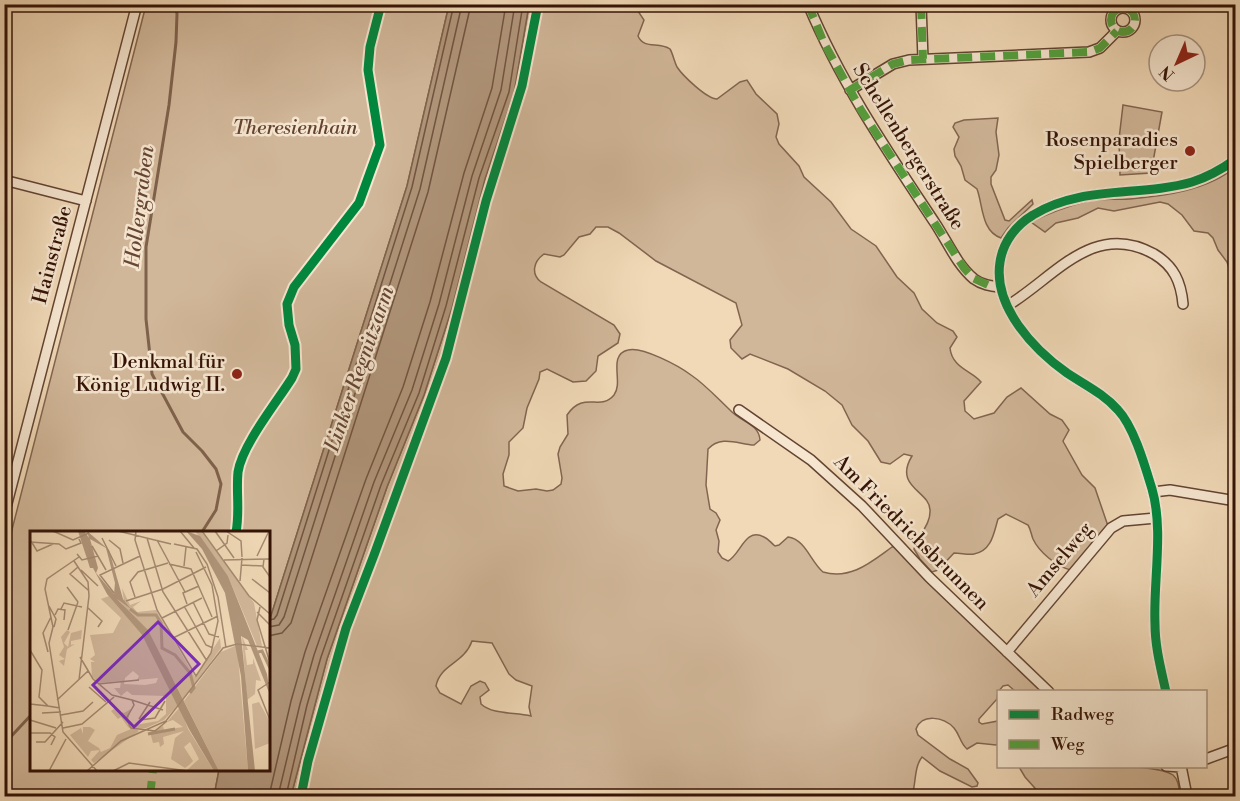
<svg xmlns="http://www.w3.org/2000/svg" width="1240" height="801" font-family="'Libre Bodoni',serif">
	<rect width="100%" height="100%" fill="#f1d9b7"/>
	<filter id="stains"><feTurbulence type="fractalNoise" baseFrequency=".00333" numOctaves="4"/><feColorMatrix values="0 0 0 0 .2 0 0 0 0 .09 0 0 0 0 .02 0 0 0 .5 -.17"/></filter>
	<radialGradient id="worn" r=".72"><stop offset=".6" stop-color="#630" stop-opacity="0"/><stop offset="1" stop-color="#630" stop-opacity=".3"/></radialGradient>
	<path fill="#d1b799" stroke="#826550" stroke-width="1.5" fill-rule="evenodd" d="M146 5H449L407 186 269 622 268 532H32V770H219L214 796H5V557Z
		M529 5H634L644 20 638 36C644 50 659 41 670 49 673 54 674 61 677 67 683 76 707 99 717 99L740 82 747 80 756 94 777 114 779 124 776 137 779 144 799 166 804 177 831 202 851 229 876 246 897 277 914 293 922 309 937 323 953 331 957 337 950 348C952 368 972 371 981 382L964 401 965 411 974 419 994 413 1007 397 1021 388 1050 414 1062 420 1069 430 1063 441 1064 443 1082 475 1095 488 1108 526 1071 570C1057 567 1039 552 1033 539 1031 534 1031 530 1028 525L1006 514 998 519C994 532 992 551 974 554 968 555 961 553 954 553L938 570 932 572 920 559 914 549C917 536 931 525 930 510 930 491 893 487 912 456L904 454 890 464 881 462 868 441 852 425 842 405 825 391 788 369 750 354 742 359 731 348 730 340 742 325 736 303 656 261 619 233 608 227H596L590 234 579 237 564 255 560 257 544 254C533 262 531 274 541 282L614 325 620 334 618 343 598 356 596 371 586 381 573 382 547 369 540 372 539 379 527 408 523 428 509 442V455L503 474 504 486 518 491 536 489 547 491 553 490 561 484 562 478 558 454 560 447 568 434 567 415C584 390 600 412 614 395 624 382 607 355 628 350 642 346 679 366 691 375 706 385 719 400 732 412 742 422 759 424 760 440L754 445C738 444 721 435 708 449L706 485 710 509 716 513 720 520 716 530 719 541 718 552 722 558 728 561C741 554 745 527 764 537 769 539 771 543 775 546L779 545 788 537C805 539 811 562 823 572 851 580 871 562 892 547H896L1043 691H1015L1008 685 1003 686 998 692 997 699 979 719V722L982 724 998 721V743L996 745 977 743 967 749C960 743 960 735 954 728 944 717 922 713 916 729L918 735 950 759 968 769 978 783 977 786 972 787 940 771 922 757C914 767 916 784 912 796H291L327 659 387 487 424 395 452 308 485 179 514 93ZM472 641 492 643 509 674 516 680 532 686 529 707 531 716C515 712 493 715 481 704L480 697 489 690 485 683 480 681 471 686 461 704 440 693 436 686C440 664 464 664 472 641Z
		M1123 105 1162 112 1151 173 1120 175 1119 139Z
		M998 118 996 132 999 155 996 170 991 177V184L1005 220 1009 221 1032 200 1033 204 1008 228 1001 238C981 231 983 205 977 189L965 180 961 166 955 156 954 149 959 137 953 127 955 123 964 120Z
		M1235 167V286L1227 262 1218 250 1213 238 1208 233 1194 231 1182 215 1168 204 1160 202 1114 211 1098 208 1078 218 1056 223 1045 232 1031 222C1049 213 1068 206 1088 201 1101 198 1116 200 1130 199 1164 196 1209 190 1235 167Z
		M1019 767C1049 766 1153 761 1173 775 1179 780 1179 789 1180 796H1042L1025 777Z"/>
	<path fill="#b1967b" stroke="#7f624c" stroke-width="1.5" d="M449 5H529L514 93 485 179 452 308 424 395 387 487 327 659 291 796H214L219 770H268L269 622 407 186Z"/>
	<g fill="none" stroke-linecap="round" stroke-linejoin="round">
		<path stroke="#725440" stroke-width="1.5" d="M268 620 274 619 277 615 412 187 454 4
			M268 627 279 625 284 617 420 189 462 4
			M268 636 282 633 291 623 428 192 471 4
			M269 796 291 701 305 652 366 479 403 387 430 302 464 173 492 88 506 4
			M278 796 300 704 314 655 374 482 412 390 439 304 472 176 501 90 515 4
			M286 796 307 705 321 657 381 485 419 393 446 306 479 178 509 92 523 4"/>
		<path stroke="#7f624c" stroke-width="3" d="M175 4 177 14 176 42 169 105 146 247V319L152 374 183 432 202 451 216 469 221 484 216 510 202 532
			M4 744 32 714"/>
		<g stroke="#634432" stroke-width="12">
			<path id="minor" d="M808 4C841 83 888 152 935 223 947 241 957 265 974 279 982 285 991 286 1000 287
				M921 4 923 59
				M1111 20a12 12 0 1 1 24 0a12 12 0 1 1-24 0Z
				M850 90 893 64 909 60 1089 52 1100 48 1117 31
				M4 180 86 201
				M1007 306C1054 278 1093 220 1154 254 1174 266 1181 282 1183 304
				M739 410 811 460 862 506 929 577 1049 692
				M1153 492 1170 490 1236 501
				M4 515 137 4
				M1007 652 1111 528 1123 521 1156 518
				M1166 692C1161 669 1155 647 1155 624 1153 582 1164 530 1152 489 1145 466 1134 427 1118 410 1104 394 1085 385 1067 373 1033 349 993 306 1000 262 1003 242 1016 225 1033 215 1081 185 1140 197 1192 182 1208 177 1222 169 1236 159
				M1206 759 1236 748
				M1166 766 1181 767
				M1181 766 1187 796"/>
		</g>
		<use href="#minor" stroke="#f6e6d0" stroke-width="9"/>
		<path stroke="#53a03d" stroke-width="8" stroke-dasharray="15 8" stroke-linecap="butt" d="M808 4 824 43 861 110 964 268 973 278 988 285
			M921 4 923 59
			M1111 20a12 12 0 1 1 24 0a12 12 0 1 1-24 0Z
			M850 90 893 64 909 60 1089 52 1100 48 1117 31
			M150 796 153 770"/>
		<g stroke="#f6e6d0" stroke-width="13">
			<path id="cycleway" d="M236 532C240 512 236 492 238 472 242 445 277 402 292 378L296 369 295 345 289 325 287 304 294 287 359 203 380 145 368 70 370 47 381 4
				M1166 692C1161 669 1155 647 1155 624 1153 582 1164 530 1152 489 1145 466 1134 427 1118 410 1104 394 1085 385 1067 373 1033 349 993 306 1000 262 1003 242 1016 225 1033 215 1081 185 1140 197 1192 182 1208 177 1222 169 1236 159
				M301 796 308 761 346 628 374 555 446 358 486 201 522 86 538 4"/>
		</g>
		<use href="#cycleway" stroke="#00873e" stroke-width="9"/>
	</g>
	<g fill="#8f2418" stroke="#f6e6d0" stroke-width="2">
		<circle cx="1190" cy="151" r="6"/>
		<circle cx="237" cy="374" r="6"/>
	</g>
	<g text-anchor="middle" dominant-baseline="central" stroke-width="5" stroke-linejoin="round" paint-order="stroke">
		<g font-size="20" font-style="italic" fill="#634432" stroke="#f6e6d0">
			<text x="295" y="128">Theresienhain</text>
		</g>
		<g font-size="20" fill="#341306" stroke="#f6e6d0" text-anchor="end">
			<text x="1178" y="140">Rosenparadies<tspan x="1178" dy="23">Spielberger</tspan></text>
			<text x="225" y="362">Denkmal für<tspan x="225" dy="23">König Ludwig II.</tspan></text>
		</g>
		<g font-size="20" fill="#341306" stroke="#f6e6d0">
			<text transform="translate(908 147) rotate(58)">Schellenbergerstraße</text>
			<text transform="translate(53 255) rotate(-75)">Hainstraße</text>
			<text transform="translate(911 533) rotate(45)">Am Friedrichsbrunnen</text>
			<text transform="translate(1060 560) rotate(-50)">Amselweg</text>
		</g>
		<g font-size="21" font-style="italic" fill="#664735" stroke="#f6e6d0">
			<text transform="translate(140 207) rotate(-83)">Hollergraben</text>
			<text transform="translate(360 369) rotate(-71)">Linker Regnitzarm</text>
		</g>
	</g>
	<g transform="translate(30 531)">
		<rect width="240" height="240" fill="#f1d9b7"/>
		<path d="M165 0H171L224 72 232 115H227L198 45ZM92 57 100 74 111 70 103 76 107 81 126 79 165 146 190 107 191 117 153 168 119 104 87 67 94 70ZM79 65 112 104 149 173 134 189 116 197 106 198 105 194 128 190 136 183V165L102 164 97 160 91 165 84 157H90L91 150 68 152 62 145 61 131H65L60 128 65 124 60 104 83 102 91 87 71 68ZM103 140 109 145 107 149 128 147 126 152 115 154 94 153 95 147ZM37 99 40 101 34 112 38 116 41 102 52 99 51 108 41 110V114L45 113 37 118 34 135 29 130 35 128 29 124 34 116 31 106ZM212 105 218 119H215L217 134 223 133V127L231 150 226 149 225 163 217 169ZM207 114 218 240H189L154 170 191 121ZM229 171 240 191V212L225 218 222 173ZM150 176 158 198 184 240 157 239 169 228 160 211 154 216 163 230 159 234 155 237 141 228 145 207 154 200 133 206 134 213 130 216 129 211 123 212 120 201 133 195 134 199 153 196 143 189 137 191ZM84 178 94 182 101 178 97 193 109 200 64 232 61 229 70 219 61 220 58 226 40 204 51 197 53 203V196H60L65 199 58 210 69 217 71 221 80 217 87 204 101 198 98 196 91 186 88 188 81 180Z" fill="#d1b799" fill-rule="evenodd"/>
		<path d="M48 0H54L59 7 57 0 79 19 93 68 101 78 87 68 118 99 189 240H184L159 198 112 104 77 63 63 37H60ZM60 8 76 17 85 52 84 63 66 42 68 37ZM156 0 170 5 198 45 237 143 240 164 218 109 211 105 225 240H218L211 145 195 62 172 18Z" fill="#b1967b" fill-rule="evenodd"/>
		<path fill="none" stroke="#b1967b" stroke-width="3" d="M100 78 108 84H126L131 92 132 117 145 124 160 142 164 157 160 162M228 121 232 120 240 137M118 203 145 198"/>
		<path fill="none" stroke="#a58a70" stroke-width="1.5" d="M23 0 43 9 59 2M88 0 141 13M106 0 105 9 127 79 166 145 181 122 188 90 182 54 166 21M150 0 164 17M172 0 219 65 240 83M185 0 204 27M196 0 211 10 212 26M72 7 86 35M117 7 133 61 177 130M79 9 90 18 93 32M127 9 155 61M1 10 7 20 23 13M0 11 29 13 36 18 51 12 49 8M144 13 167 18 177 33 188 66 196 117M62 15 76 39M186 20 197 12 198 4M47 23 52 29 68 25M227 25 239 0M49 26 17 48 15 58 23 96 19 112 33 201 67 240M234 28 233 36 240 46M194 29 240 28M44 30 58 51 59 65 49 149M139 33 161 38 182 86M211 34 233 35M154 35 156 16M48 36 40 43 58 59M51 39 68 55M222 48 240 62M210 50 212 27M37 56 48 71M84 62 70 44 110 25M105 66 100 51 108 41 138 32M96 70 133 58 176 36M163 71 179 103 189 106M157 73 153 62 169 55M19 75 26 88 24 96M154 75 176 114 183 117M57 76 72 90 68 96M230 76 227 89 240 132M31 78 34 72 52 76M227 81 240 94M25 84 28 78 35 79 34 89M132 87 172 67M38 99 48 71M143 107 188 85M0 119 12 139 9 166 18 175 30 177M18 121 13 102 21 86M50 126 63 148 82 164 102 169M240 151 228 159 240 189M68 153 109 149M59 156 76 171M27 169 58 140M102 169 104 174 96 188 101 197 125 200 137 190M102 169 133 179M0 173 18 175M12 182 31 181M31 184 53 180 63 171M109 188 120 171M0 189 26 197M110 189 125 187 135 170M33 197 52 193 84 166M0 202H20L25 206 21 214M6 211H15L33 191M19 240 36 208M57 240 91 210 136 190 193 117 207 113 240 117M83 240 99 232 158 240"/>
		<path fill="#7b2cbf" fill-opacity="0.15" stroke="#7b2cbf" stroke-width="3" d="M128 91 169 133 104 196 63 154Z"/>
		<rect width="240" height="240" fill="none" stroke="#341306" stroke-width="3"/>
	</g>
	<rect width="1240" height="801" fill="none" stroke="#f1d9b7" stroke-width="24"/>
	<rect x="6" y="6" width="1228" height="789" fill="none" stroke="#341306" stroke-width="3"/>
	<rect x="12" y="12" width="1216" height="777" fill="none" stroke="#341306" stroke-width="1.5"/>
	<rect x="997" y="690" width="210" height="78" fill="#f6e6d0" stroke="#a8927f" stroke-width="1.5"/>
	<rect x="1009" y="710" width="30" height="9" fill="#00873e" stroke="#a8927f" stroke-width="1.5"/>
	<text x="1051" y="720" font-size="18" fill="#341306">Radweg</text>
	<rect x="1009" y="740" width="30" height="9" fill="#53a03d" stroke="#a8927f" stroke-width="1.5"/>
	<text x="1051" y="750" font-size="18" fill="#341306">Weg</text>
	<g transform="translate(1177 63) rotate(224)"><circle r="28" fill="#f6e6d0" stroke="#a8927f" stroke-width="1.5"/>
	<path d="M0-4.5L10 22L0 15L-10 22Z" fill="#8f2418"/>
	<text y="-9" font-size="16" font-weight="bold" text-anchor="middle" fill="#341306">N</text>
	</g>
	<rect width="100%" height="100%" filter="url(#stains)"/>
	<rect width="100%" height="100%" fill="url(#worn)"/>
</svg>
